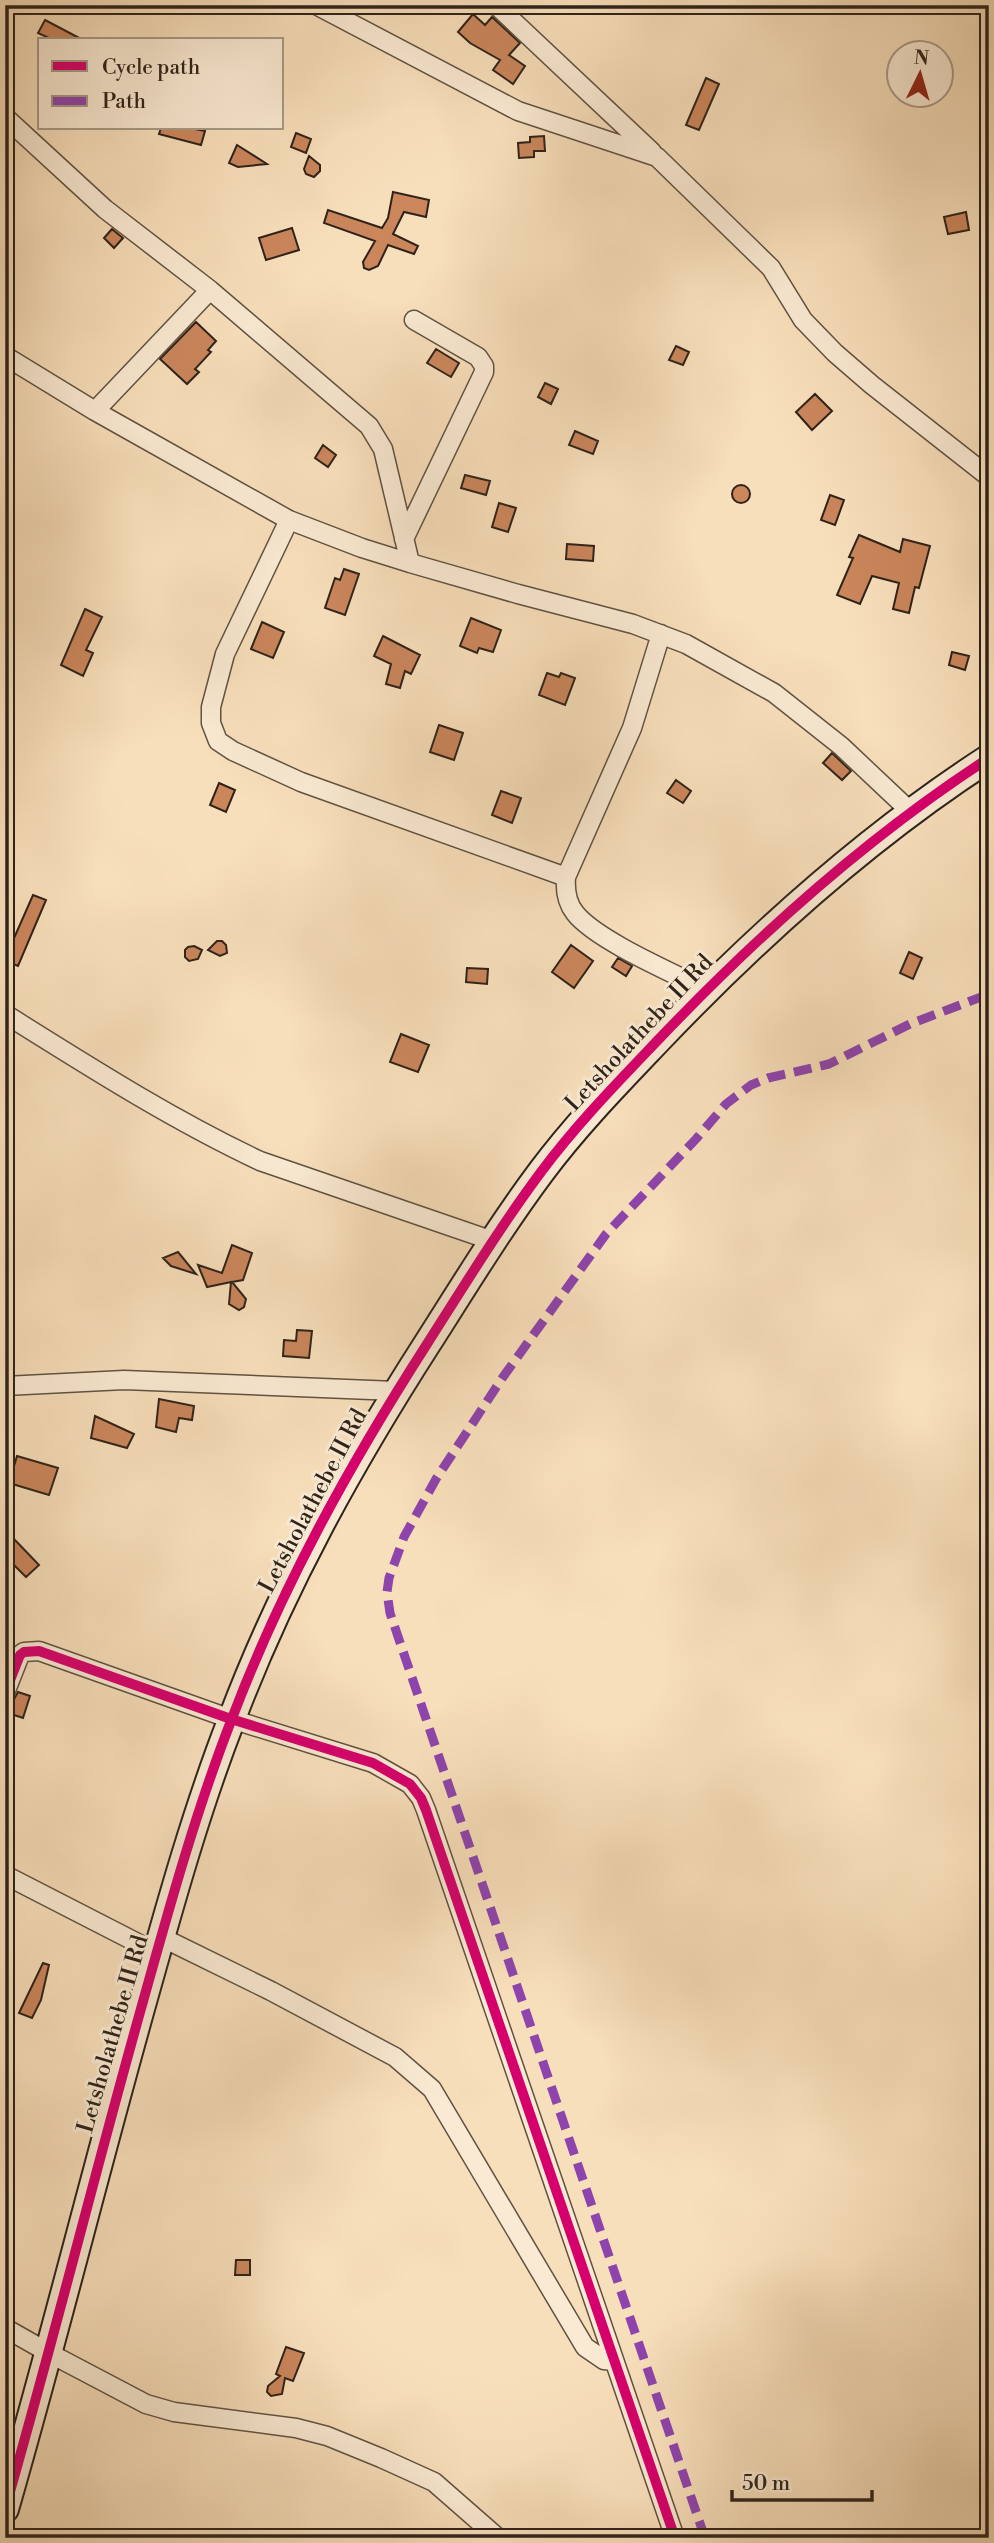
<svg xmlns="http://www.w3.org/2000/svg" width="994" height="2543" font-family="'Libre Bodoni',serif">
	<rect width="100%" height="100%" fill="#f8dfbb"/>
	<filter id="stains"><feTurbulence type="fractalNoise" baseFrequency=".00286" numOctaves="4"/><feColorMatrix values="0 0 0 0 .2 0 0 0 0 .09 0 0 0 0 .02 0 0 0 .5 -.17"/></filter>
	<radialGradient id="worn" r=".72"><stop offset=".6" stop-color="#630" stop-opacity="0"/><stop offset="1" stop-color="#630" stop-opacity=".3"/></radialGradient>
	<path fill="#cb865c" stroke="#2e231b" stroke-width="2" d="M473 14 485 25 492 17 520 43 509 55 525 66 513 84 493 70 500 60 470 43 458 32Z
		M45 20 83 40H53L38 33Z
		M706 78 719 84 699 130 686 125Z
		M161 128H190L205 131 201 145 159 134Z
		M296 133 311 139 306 153 291 147Z
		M544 136 545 151H534V157L519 158 518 143 530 142V137Z
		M237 145 267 164 238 167 229 163Z
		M309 156 320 165V171L314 177 306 174 304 169Z
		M393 192 429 200 426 217 404 212 393 234 418 246 414 254 388 245 378 266 369 270 364 268 363 262 375 241 324 223 328 210 382 228 388 218Z
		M966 212 969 230 948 234 944 217Z
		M292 228 299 250 266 260 259 238Z
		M112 229 123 238 114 248 104 238Z
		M196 322 216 341 208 350 211 352 195 369 199 372 187 384 160 359Z
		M676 346 689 352 683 365 669 360Z
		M436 349 459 363 451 377 427 363Z
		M545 383 558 389 551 404 538 397Z
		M815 394 832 411 812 430 796 412Z
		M575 431 598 441 593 454 569 445Z
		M323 445 336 455 328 467 315 458Z
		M465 475 490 481 486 495 461 488Z
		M732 494a9 9 0 1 1 18 0a9 9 0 1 1-18 0Z
		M830 495 844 500 835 525 821 520Z
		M499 503 516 508 508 532 492 527Z
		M859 535 900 552 903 539 930 546 919 588 915 587 909 613 893 609 899 583 872 576 860 604 837 595 853 558 849 557Z
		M567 544 594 546 593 561 566 559Z
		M344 569 359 574 345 615 325 608 335 578 340 580Z
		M85 609 102 617 86 650 93 653 83 676 61 665Z
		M471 618 501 630 493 652 479 648 477 653 460 646Z
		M262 622 284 632 273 658 251 649Z
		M383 636 420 655 411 674 405 671 400 688 386 684 391 664 374 656Z
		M952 652 969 656 965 670 949 665Z
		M547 673 559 677 561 673 575 678 565 705 539 695Z
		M439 725 463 733 454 760 430 752Z
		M832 753 851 771 842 780 823 763Z
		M676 780 691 791 683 803 667 793Z
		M219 783 235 790 226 812 210 805Z
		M501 791 521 798 512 823 492 815Z
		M33 895 46 900 18 966 6 961 9 955 7 954Z
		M217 941H222L226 945 227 953 220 956 208 950Z
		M571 945 593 961 574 988 552 972Z
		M194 946 202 950 198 959 189 961 185 957V950L188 947Z
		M909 952 922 958 913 979 900 973Z
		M618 958 632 966 626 976 612 967Z
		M467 968 488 969 487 984 466 982Z
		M401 1034 429 1045 418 1072 390 1062Z
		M232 1245 252 1253 243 1280 232 1282 246 1299 244 1307 239 1310 229 1304 231 1282 207 1287 198 1265 222 1273Z
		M178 1252 196 1274 171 1266 163 1258Z
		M297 1330 312 1331 309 1358 283 1356 284 1340 296 1341Z
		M159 1399 194 1406 192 1420 179 1418 176 1432 156 1427Z
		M95 1416 134 1434 127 1448 91 1438Z
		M17 1456 58 1468 49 1495 9 1483Z
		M14 1539 39 1565 26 1577 5 1556V1548Z
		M18 1692 30 1696 23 1718 5 1712V1704L13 1701Z
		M43 1963 49 1965 41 2000 32 2018 19 2013Z
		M236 2260H250V2275H235Z
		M286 2347 304 2353 293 2381 285 2378 282 2394 271 2396 267 2392 268 2386 280 2376 276 2374Z"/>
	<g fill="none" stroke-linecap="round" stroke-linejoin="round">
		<g stroke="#605243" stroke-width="21">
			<path id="street" d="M316 5 518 111 657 157 771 268 803 320 835 353 872 385 989 477
				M496 5 652 152
				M5 117 105 209 210 290 369 426 383 449 410 563
				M5 356 95 411 289 520 362 548 410 563 518 594 633 624 686 644 774 693 841 746 911 812
				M95 411 210 290
				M289 520 225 654 211 707V723L218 741 233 751 301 782 566 877
				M404 539 484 372V366L478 357 414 320
				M661 634 632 728 566 877C565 890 566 902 575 913 596 940 673 973 707 990
				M5 1014C88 1066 171 1119 260 1161L493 1241
				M5 1386 124 1380 396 1391
				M5 1693 20 1655 24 1652 39 1651 231 1719 373 1763 410 1784 421 1798 426 1810 675 2538
				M5 1875 157 1953
				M161 1937 271 1991 395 2057 432 2089 585 2347 604 2360 614 2361
				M5 2328 49 2353 146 2404 174 2412 296 2428 327 2436 381 2458 434 2482 498 2538"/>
		</g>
		<g stroke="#2e231b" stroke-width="30">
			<path id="secondary" d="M5 2509C54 2339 96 2168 144 1998 170 1905 196 1811 231 1721 281 1588 350 1464 427 1344 464 1286 500 1227 541 1172 576 1125 618 1082 658 1040 758 935 867 837 989 758"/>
		</g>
		<use href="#street" stroke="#faead3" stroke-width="18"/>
		<use href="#secondary" stroke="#faead3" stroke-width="26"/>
		<path stroke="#8e44ad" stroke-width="9" stroke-dasharray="18 9" stroke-linecap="butt" d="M705 2538 390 1613 387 1592 389 1578 404 1537 436 1479 503 1377 606 1234 696 1139 726 1104 751 1085 768 1078 829 1064 910 1024 989 994"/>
		<g stroke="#faead3" stroke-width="15">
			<path id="cycleway" d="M5 1693 20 1655 24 1652 39 1651 231 1719 373 1763 410 1784 421 1798 426 1810 675 2538
				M5 2509C54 2339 96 2168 144 1998 170 1905 196 1811 231 1721 281 1588 350 1464 427 1344 464 1286 500 1227 541 1172 576 1125 618 1082 658 1040 758 935 867 837 989 758"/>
		</g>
		<use href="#cycleway" stroke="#d6006c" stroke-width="10"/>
	</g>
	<g text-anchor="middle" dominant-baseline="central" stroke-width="6" stroke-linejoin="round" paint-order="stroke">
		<g font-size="23" fill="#2e231b" stroke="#faead3">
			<text transform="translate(639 1033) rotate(-47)">Letsholathebe II Rd</text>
			<text transform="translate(313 1501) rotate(-62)">Letsholathebe II Rd</text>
			<text transform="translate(113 2034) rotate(-74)">Letsholathebe II Rd</text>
		</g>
	</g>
	<rect width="994" height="2543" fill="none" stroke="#f8dfbb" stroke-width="28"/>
	<rect x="7" y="7" width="980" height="2529" fill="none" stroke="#2e231b" stroke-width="3.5"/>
	<rect x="14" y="14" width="966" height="2515" fill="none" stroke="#2e231b" stroke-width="2"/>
	<rect x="38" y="38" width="245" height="91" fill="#faead3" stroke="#a89a89" stroke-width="2"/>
	<rect x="52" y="61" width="35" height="10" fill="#d6006c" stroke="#a89a89" stroke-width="2"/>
	<text x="102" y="74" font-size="21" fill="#2e231b">Cycle path</text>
	<rect x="52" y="96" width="35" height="10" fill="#8e44ad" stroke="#a89a89" stroke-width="2"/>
	<text x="102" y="108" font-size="21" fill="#2e231b">Path</text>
	<g transform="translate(920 74) rotate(5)"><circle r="33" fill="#faead3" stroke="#a89a89" stroke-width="2"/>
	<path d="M0-5L12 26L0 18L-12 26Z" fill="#8f2418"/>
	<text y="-10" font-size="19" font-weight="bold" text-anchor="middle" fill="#2e231b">N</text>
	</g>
	<path d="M732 2490v10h140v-10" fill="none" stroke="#2e231b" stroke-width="3.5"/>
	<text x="742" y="2490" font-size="21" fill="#2e231b" stroke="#faead3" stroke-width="5" paint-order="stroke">50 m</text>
	<rect width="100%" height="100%" filter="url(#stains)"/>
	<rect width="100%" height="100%" fill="url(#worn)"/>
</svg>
